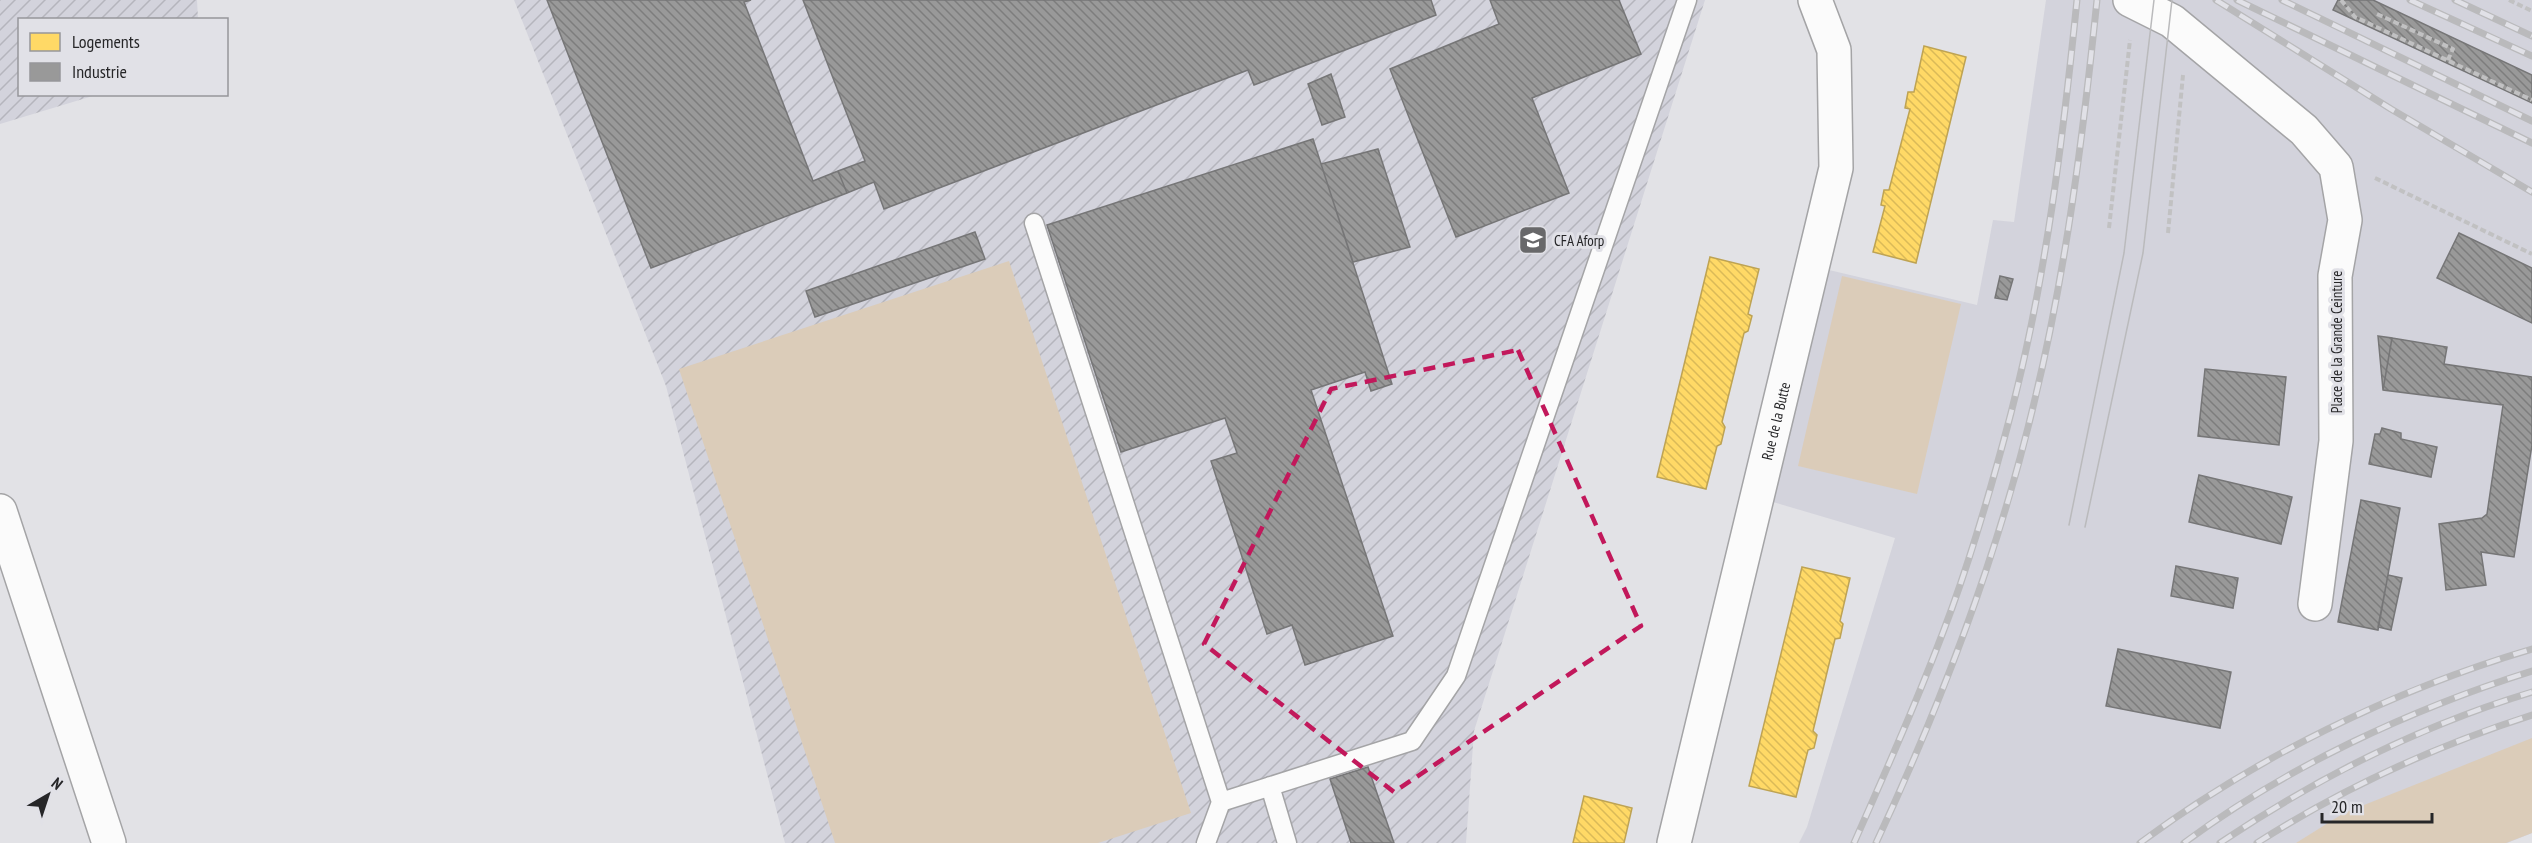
<svg xmlns="http://www.w3.org/2000/svg" width="2532" height="843" font-family="'PT Sans Narrow',sans-serif">
	<defs>
		<pattern id="industrial-furrows" width="10" height="10" patternUnits="userSpaceOnUse" patternTransform="scale(1.5)"><rect width="10" height="10" fill="#d3d3dc"/><path d="M-1 1l2-2M0 10L10 0M9 11l2-2" fill="none" stroke="#b5b5bd"/></pattern>
		<pattern id="homes-back-hatch" width="6" height="6" patternUnits="userSpaceOnUse" patternTransform="scale(1.5)"><rect width="6" height="6" fill="#ffd966"/><path d="M-1 5l2 2M0 0l6 6M5-1l2 2" fill="none" stroke="#daba58"/></pattern>
		<pattern id="industry-back-hatch" width="6" height="6" patternUnits="userSpaceOnUse" patternTransform="scale(1.5)"><rect width="6" height="6" fill="#999"/><path d="M-1 5l2 2M0 0l6 6M5-1l2 2" fill="none" stroke="#7d7d7d"/></pattern>
	</defs>
	<rect width="100%" height="100%" fill="#e2e2e6"/>
	<path fill="#d3d3dc" d="M2046 0H2532V833L2507 843H1799L1807 827 1895 538 1773 502 1829 270 1977 305 1993 220 2014 222Z"/>
	<path fill="url(#industrial-furrows)" d="M0 0H197L198 19 20 20V94L96 95 0 124Z
		M514 0H1705L1474 731 1466 843H785L666 386Z"/>
	<path fill="#dbccb9" d="M1009 261 1191 813 1098 843H835L679 369Z
		M1842 276 1961 304 1917 494 1798 466Z
		M2532 738V833L2506 843H2296L2344 813Z"/>
	<path fill="url(#homes-back-hatch)" stroke="#bea353" stroke-width="1.5" d="M1924 46 1966 57 1916 263 1873 252 1885 206 1881 205 1884 190H1889L1910 109 1905 108 1908 92H1914Z
		M1710 257 1759 269 1748 314 1752 316 1748 331 1744 333 1722 422 1725 427 1721 444 1717 446 1706 489 1657 477Z
		M1802 567 1850 578 1840 621 1843 624 1840 638 1835 639 1813 731 1817 735 1814 748 1808 750 1796 797 1749 786Z
		M1584 796 1632 808 1624 843H1573Z"/>
	<path fill="url(#industry-back-hatch)" stroke="#767677" stroke-width="1.5" d="M547 0H751L744 2 813 181 838 171 847 193 651 268Z
		M803 0H1431L1436 15 1254 85 1248 70 884 209 874 182 847 193 838 171 865 161Z
		M1490 0H1619L1641 54 1532 98 1569 193 1456 237 1390 69 1499 24Z
		M2338 0H2373L2532 75V103L2333 10Z
		M1331 74 1345 117 1322 125 1308 84Z
		M1313 139 1392 384 1371 391 1365 372 1311 390 1393 636 1305 665 1292 625 1267 634 1211 461 1237 453 1225 418 1121 452 1047 225Z
		M1378 149 1410 247 1353 262 1321 164Z
		M975 232 985 259 815 317 806 291Z
		M2459 233 2532 268V323L2437 278Z
		M2000 276 2013 279 2007 300 1995 298Z
		M2378 336 2392 338 2383 390Z
		M2392 338 2447 347 2444 364 2532 377V445L2514 557 2481 552 2486 585 2446 590 2439 524 2482 518 2487 514 2503 405 2383 390Z
		M2205 369 2286 377 2279 445 2198 436Z
		M2382 428 2401 433V439L2437 447 2431 477 2369 464 2375 434H2380Z
		M2199 475 2292 497 2281 544 2189 522Z
		M2361 500 2400 508 2378 630 2338 622Z
		M2176 566 2238 578 2233 608 2171 596Z
		M2388 575 2402 578 2391 630 2378 627Z
		M2118 649 2231 672 2220 728 2106 706Z
		M1368 767 1394 843H1351L1330 779Z"/>
	<g fill="none" stroke-linecap="round" stroke-linejoin="round">
		<g stroke="#a4a4a6" stroke-width="21">
			<path id="service" d="M1034 223 1221 802 1412 741 1456 676 1687 0
				M1270 786 1287 843
				M1206 843 1221 802"/>
		</g>
		<g stroke="#a4a4a6" stroke-width="36">
			<g id="minor">
				<path d="M2130 0 2172 21 2304 130 2336 167 2345 220 2335 276 2336 441 2315 604"/>
				<path d="M0 511 109 843"/>
				<path id="s1" d="M1674 843 1836 168 1834 50 1815 0"/>
			</g>
		</g>
		<path stroke="#c1c1c2" stroke-width="4" stroke-dasharray="6 3" stroke-linecap="butt" d="M2341 0 2355 17 2532 100
			M2509 0 2532 11
			M2377 14 2453 49 2447 62
			M2375 178 2532 254
			M2109 228 2130 40
			M2168 233 2183 75"/>
		<use href="#service" stroke="#fbfbfb" stroke-width="18"/>
		<use href="#minor" stroke="#fbfbfb" stroke-width="33"/>
		<path stroke="#bababc" stroke-width="1.5" d="M2069 525 2124 253 2154 0
			M2085 527 2143 253 2172 0"/>
		<g stroke="#bababc" stroke-width="7">
			<path id="rail" d="M2216 0 2391 109 2532 192
				M2237 0 2532 143
				M2282 0 2532 121
				M2410 0 2532 56
				M2455 0 2532 36
				M1854 843C1888 766 1923 688 1952 608 1975 544 1994 478 2011 413 2046 278 2063 138 2077 0
				M1876 843C1942 702 1998 555 2034 403 2066 271 2083 136 2097 0
				M2140 843C2256 757 2393 690 2532 649
				M2184 843C2286 767 2411 709 2532 671
				M2220 843C2315 779 2422 725 2532 692
				M2257 843C2343 788 2435 746 2532 715"/>
		</g>
		<use href="#rail" stroke="#e1e1e7" stroke-width="4.5" stroke-dasharray="14" stroke-linecap="butt"/>
	</g>
	<path fill="none" stroke="#c2185b" stroke-width="4.5" stroke-dasharray="12 8" stroke-linejoin="round" d="M1518 350 1641 626 1394 792 1204 644 1331 389Z"/>
	<defs>
		<g id="university-square" transform="scale(1.5)"><rect x="-9" y="-9" width="18" height="18" rx="4" fill="#68686a" stroke="#e1e1e7"/><path d="M0-5L7-2L0 1L-7-2ZM-4 1L0 2.5L4 1V4Q0 6-4 4Z" fill="#fff"/></g>
	</defs>
	<g fill-rule="evenodd">
		<use href="#university-square" x="1533" y="240"/>
	</g>
	<g text-anchor="middle" dominant-baseline="central" stroke-width="6" stroke-linejoin="round" paint-order="stroke">
		<g font-size="15" fill="#262628" stroke="#e1e1e7" text-anchor="start">
			<text x="1554" y="240">CFA Aforp</text>
		</g>
		<g font-size="15" fill="#262628" stroke="#e1e1e7">
			<text transform="translate(2336 342) rotate(-90)">Place de la Grande Ceinture</text>
			<text stroke="none"><textPath href="#s1" startOffset="434">Rue de la Butte</textPath></text>
		</g>
	</g>
	<rect x="18" y="18" width="210" height="78" fill="#e1e1e7" stroke="#96969b" stroke-width="1.5"/>
	<rect x="30" y="33" width="30" height="18" fill="#ffd966" stroke="#96969b" stroke-width="1.5"/>
	<text x="72" y="48" font-size="18" fill="#262628">Logements</text>
	<rect x="30" y="63" width="30" height="18" fill="#999999" stroke="#96969b" stroke-width="1.5"/>
	<text x="72" y="78" font-size="18" fill="#262628">Industrie</text>
	<g transform="translate(48 795) rotate(39)" stroke="#e1e1e7" stroke-width="4.5" paint-order="stroke">
	<path d="M0-4.5L10 22L0 15L-10 22Z" fill="#262628"/>
	<text y="-9" font-size="16" font-weight="bold" text-anchor="middle" fill="#262628">N</text>
	</g>
	<path d="M2322 813v9h110v-9" fill="none" stroke="#262628" stroke-width="3"/>
	<text x="2331" y="813" font-size="18" fill="#262628" stroke="#e1e1e7" stroke-width="4.5" paint-order="stroke">20 m</text>
</svg>
